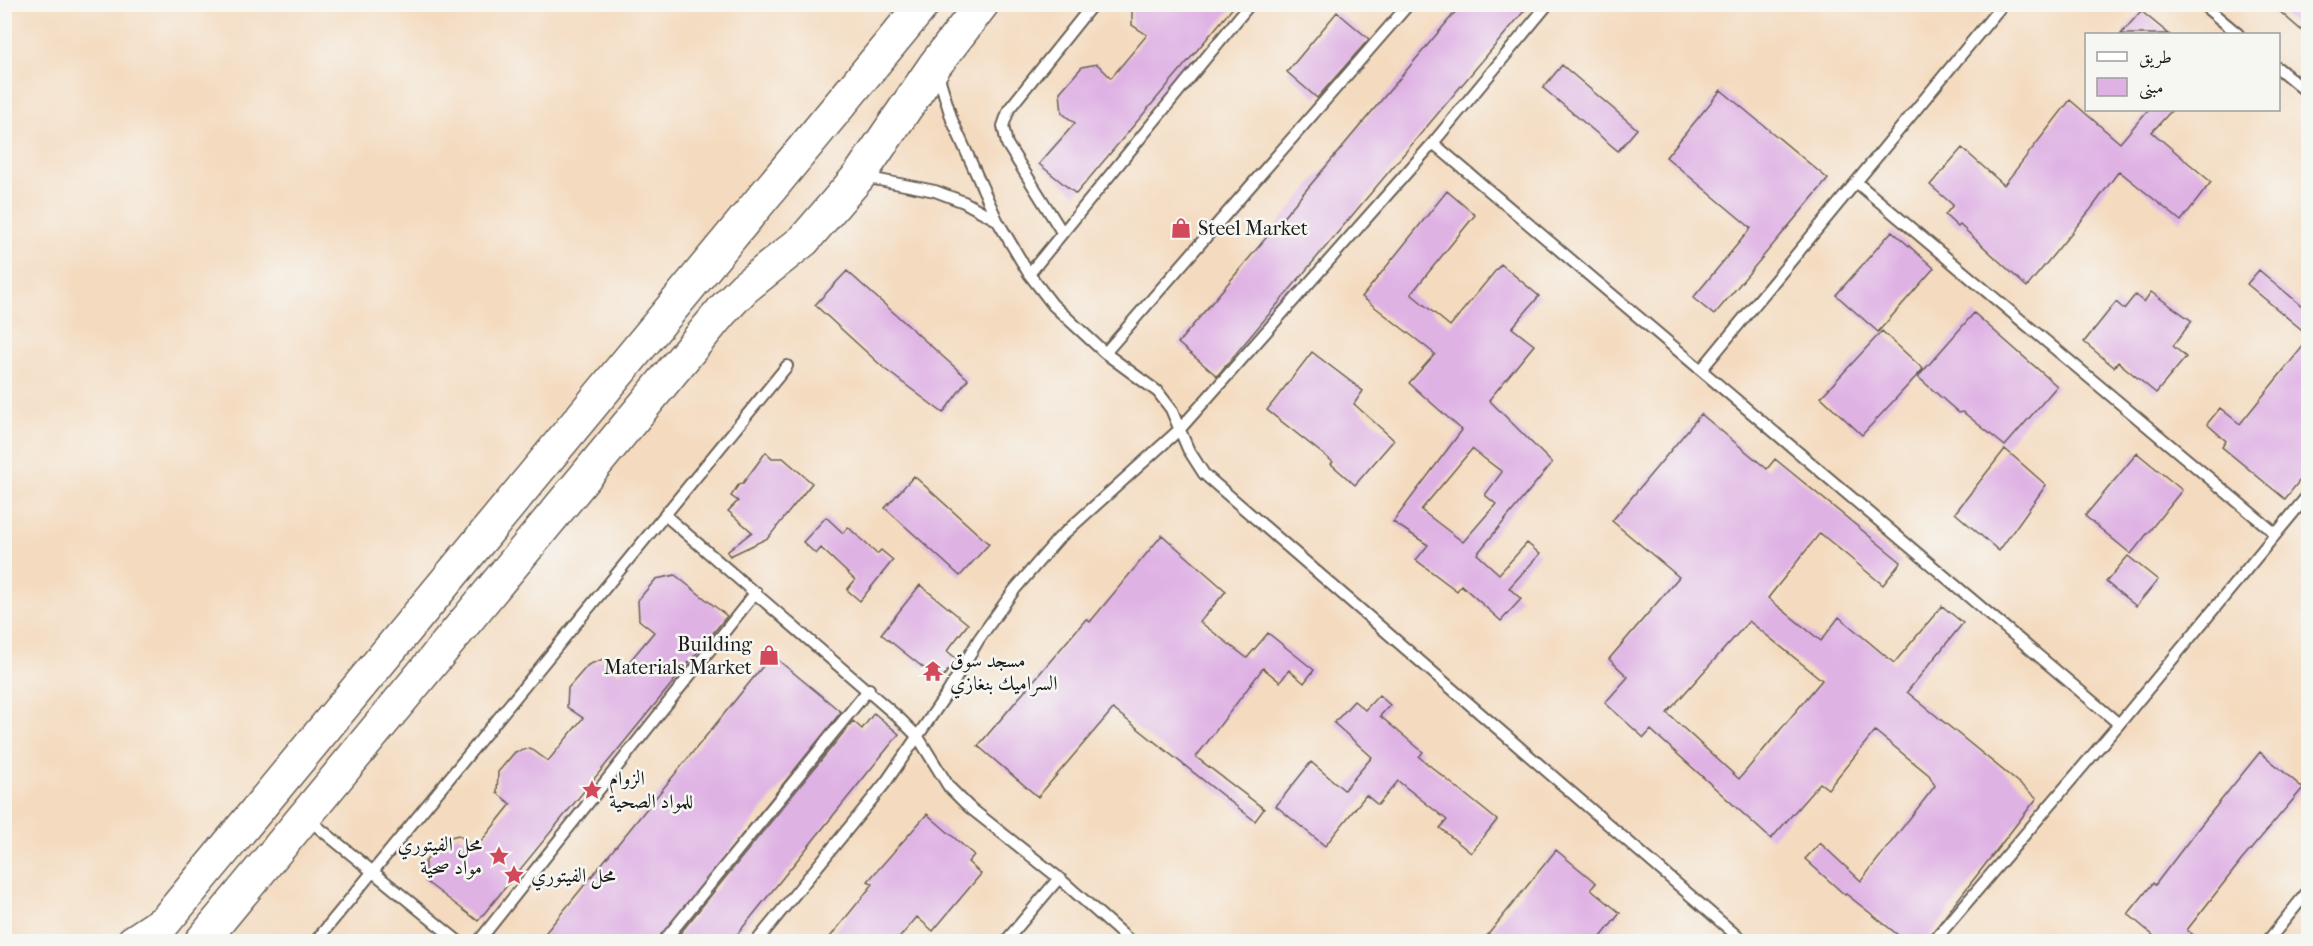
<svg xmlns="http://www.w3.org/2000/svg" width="2313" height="946" font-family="'IM FELL French Canon',Amiri,serif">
	<rect width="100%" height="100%" fill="#f6f6f2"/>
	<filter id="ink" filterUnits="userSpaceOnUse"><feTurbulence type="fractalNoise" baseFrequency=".0167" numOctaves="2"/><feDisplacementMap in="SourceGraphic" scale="12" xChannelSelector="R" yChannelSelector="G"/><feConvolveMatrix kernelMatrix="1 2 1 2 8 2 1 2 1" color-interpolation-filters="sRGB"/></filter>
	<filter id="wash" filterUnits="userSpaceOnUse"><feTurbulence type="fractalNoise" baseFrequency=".008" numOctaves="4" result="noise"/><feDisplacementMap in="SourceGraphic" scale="24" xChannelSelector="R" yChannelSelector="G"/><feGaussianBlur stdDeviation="1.35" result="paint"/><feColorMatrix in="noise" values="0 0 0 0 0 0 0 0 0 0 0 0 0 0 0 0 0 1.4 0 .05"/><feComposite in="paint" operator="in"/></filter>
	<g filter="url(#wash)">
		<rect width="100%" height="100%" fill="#f4dbc0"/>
		<g id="blocks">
			<path fill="#dfb2e4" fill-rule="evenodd" d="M1132 4H1236L1076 194 1039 164 1075 123 1062 113 1060 92 1082 67 1097 64 1111 78 1147 35 1132 25Z
				M1462 4H1530L1217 376 1178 343Z
				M2271 4H2308V36Z
				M2141 11 2169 34H2121Z
				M1337 12 1369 39 1317 98 1287 72Z
				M1562 65 1637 129 1618 151 1543 88Z
				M1721 90 1828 179 1714 315 1693 298 1751 228 1666 157Z
				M2070 100 2120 143 2148 110H2172L2152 132 2211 182 2181 221 2119 171 2091 209 2027 287 1960 225 1958 227 1945 215 1953 205 1930 185 1962 148 2004 185Z
				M1447 191 1475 215 1411 294 1450 326 1501 264 1539 296 1512 328 1534 345 1489 400 1552 463 1477 554 1499 574 1527 543 1540 554 1509 588 1521 599 1501 621 1461 585 1457 591 1416 560 1428 545 1393 522 1462 430 1409 383 1435 354 1362 297ZM1472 449 1502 472 1485 495 1496 504 1463 542 1421 510Z
				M1892 231 1934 268 1878 332 1836 295Z
				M2259 270 2308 311V335L2247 284Z
				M847 271 968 379 943 413 886 370 815 305Z
				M2151 292 2192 321 2173 346 2186 357 2156 393 2118 362 2114 367 2084 342 2116 302 2124 309 2135 295 2144 302Z
				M1974 313 2057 386 2005 446 1963 412 1959 413 1918 377Z
				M1882 331 1923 369 1862 435 1821 397Z
				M2308 340V470L2285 499 2222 447 2226 441 2207 424 2220 408 2240 424Z
				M1312 352 1363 391 1354 404 1394 440 1355 485 1331 464 1333 462 1267 410Z
				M1701 414 1767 469 1775 459 1901 562 1883 585 1820 533 1768 598 1821 641 1839 617 1894 663 1942 606 1963 623 1907 692 2037 798 1925 942H1907L1846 894 1845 895 1805 859 1820 843 1861 881 1935 786 1929 775 1875 731 1828 789 1820 783 1771 839 1651 730 1644 738 1605 703 1628 677 1609 659 1679 577 1612 521ZM1749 621 1822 680 1739 779 1667 713Z
				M2005 449 2046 485 1999 551 1955 513Z
				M766 452 772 458H783L812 483 768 538 730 556 727 552 752 532 728 511 738 501 731 496 739 484 743 483Z
				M2137 453 2182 490 2131 554 2085 516Z
				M914 476 989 544 960 576 885 508Z
				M826 517 843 533 848 527 877 554 881 550 893 560 860 601 847 590 855 580 821 548 816 554 803 542Z
				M1162 535 1226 591 1200 622 1247 658 1268 633 1314 670 1304 683 1289 670 1280 682 1263 668 1196 757 1264 809 1255 821 1113 709 1038 797 978 746 1086 619 1090 622Z
				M2128 556 2158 580 2136 606 2106 582Z
				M675 575 727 616 478 921 425 881V862L444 839 458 835 476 848 511 804 497 793 498 772 515 752 530 748 548 761 583 718 567 707 568 688 588 665 603 659 619 674 654 632 639 620 638 600 656 579Z
				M920 585 968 624 947 651 957 659 943 677 931 668 925 669 881 634Z
				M772 655 841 712 656 942H538Z
				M1379 695 1390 705 1380 716 1423 752 1419 757 1497 820 1471 853 1440 828 1447 820 1398 781 1378 805 1366 795 1325 846 1276 806 1311 762 1344 790 1372 757 1334 723 1354 701 1365 710Z
				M874 713 899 734 731 942H673L853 721 862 729Z
				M2260 752 2303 788 2241 861 2187 930 2202 942H2161L2128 914 2153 883 2155 885 2197 830Z
				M927 814 974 855 968 862 981 874 933 931 917 917 896 942H826L873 884 868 881Z
				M1556 850 1596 883 1591 889 1620 913 1597 942H1482Z"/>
		</g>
	</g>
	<g filter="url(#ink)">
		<use href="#blocks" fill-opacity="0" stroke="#685f55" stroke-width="1.5"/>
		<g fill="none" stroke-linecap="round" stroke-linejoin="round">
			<g stroke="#685f55" stroke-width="14">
				<path id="service" d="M2202 4 2238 34
					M2278 68 2308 93
					M938 74 952 120 997 220 1029 274 1053 305 1105 353 1158 392 1171 409 1188 449 1204 474 1744 942
					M1433 143 2119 724
					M864 177 935 191 964 202 997 220
					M1856 182 2276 534
					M1062 232 1007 144 1003 126 1009 109 1093 4
					M1029 274 1250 4
					M1105 353 1409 4
					M1701 370 2003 4
					M666 516 900 719 918 737 949 787 969 807 1059 878 1131 942
					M308 819 459 942
					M315 942 787 366
					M478 942 756 592
					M663 942 869 689
					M756 942 886 782 948 692 979 639 1015 589 1058 539 1180 429 1433 143 1548 4
					M1005 942 1059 878
					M1933 942 2119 724 2308 495
					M2267 942 2308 891"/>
			</g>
			<g stroke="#685f55" stroke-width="36">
				<path id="primary" d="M148 942 923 4
					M201 942 722 311 744 288 804 240 859 176 935 65 982 4"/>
			</g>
			<g stroke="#685f55" stroke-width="36">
				<path id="trunk" d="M133 942 165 921"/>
			</g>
			<use href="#service" stroke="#fff" stroke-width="10"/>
			<use href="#primary" stroke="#fff" stroke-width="33"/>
			<use href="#trunk" stroke="#fff" stroke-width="33"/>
		</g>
	</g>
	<defs>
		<g id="shop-bare" transform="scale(1.62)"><path d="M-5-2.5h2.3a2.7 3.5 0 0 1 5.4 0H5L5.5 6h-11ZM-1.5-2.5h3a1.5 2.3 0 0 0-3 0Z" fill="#d1495b" stroke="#f6f6f2" stroke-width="2.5" paint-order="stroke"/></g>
		<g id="temple-bare" transform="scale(1.62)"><path d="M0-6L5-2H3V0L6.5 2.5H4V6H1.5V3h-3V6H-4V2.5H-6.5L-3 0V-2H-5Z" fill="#d1495b" stroke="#f6f6f2" stroke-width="2.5" paint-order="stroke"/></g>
		<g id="sight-bare" transform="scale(1.62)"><path d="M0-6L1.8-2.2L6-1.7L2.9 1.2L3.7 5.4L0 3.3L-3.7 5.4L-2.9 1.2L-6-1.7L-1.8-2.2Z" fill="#d1495b" stroke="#f6f6f2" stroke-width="2.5" paint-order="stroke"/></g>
	</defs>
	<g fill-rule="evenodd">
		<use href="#shop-bare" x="1181" y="228"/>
		<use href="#shop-bare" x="769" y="655"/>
		<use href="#temple-bare" x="933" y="671"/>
		<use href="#sight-bare" x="592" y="790"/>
		<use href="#sight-bare" x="499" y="856"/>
		<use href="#sight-bare" x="514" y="875"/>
	</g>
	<g text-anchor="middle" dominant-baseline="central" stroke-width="5" stroke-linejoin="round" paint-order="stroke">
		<g font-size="20" fill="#1c1c1c" stroke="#f6f6f2" text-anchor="start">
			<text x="1198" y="228">Steel Market</text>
			<text x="752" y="644" text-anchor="end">Building<tspan x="752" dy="23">Materials Market</tspan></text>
			<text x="950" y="660">مسجد سوق<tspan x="950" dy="23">السراميك بنغازي</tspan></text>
			<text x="609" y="778">الزوام<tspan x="609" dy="23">للمواد الصحية</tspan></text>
			<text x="482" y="844" text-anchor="end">محل الفيتوري<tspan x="482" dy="23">مواد صحية</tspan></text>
			<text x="531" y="875">محل الفيتوري</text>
		</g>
	</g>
	<rect width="2313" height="946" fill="none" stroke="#f6f6f2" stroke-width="24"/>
	<rect x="2085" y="33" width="195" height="78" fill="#f6f6f2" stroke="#9f9f9c" stroke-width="1.5"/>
	<rect x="2097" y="52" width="30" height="9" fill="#ffffff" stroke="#9f9f9c" stroke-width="1.5"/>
	<text x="2139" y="63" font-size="18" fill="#1c1c1c">طريق</text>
	<rect x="2097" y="78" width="30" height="18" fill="#dfb2e4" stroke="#9f9f9c" stroke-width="1.5"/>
	<text x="2139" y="93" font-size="18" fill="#1c1c1c">مبنى</text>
</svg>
